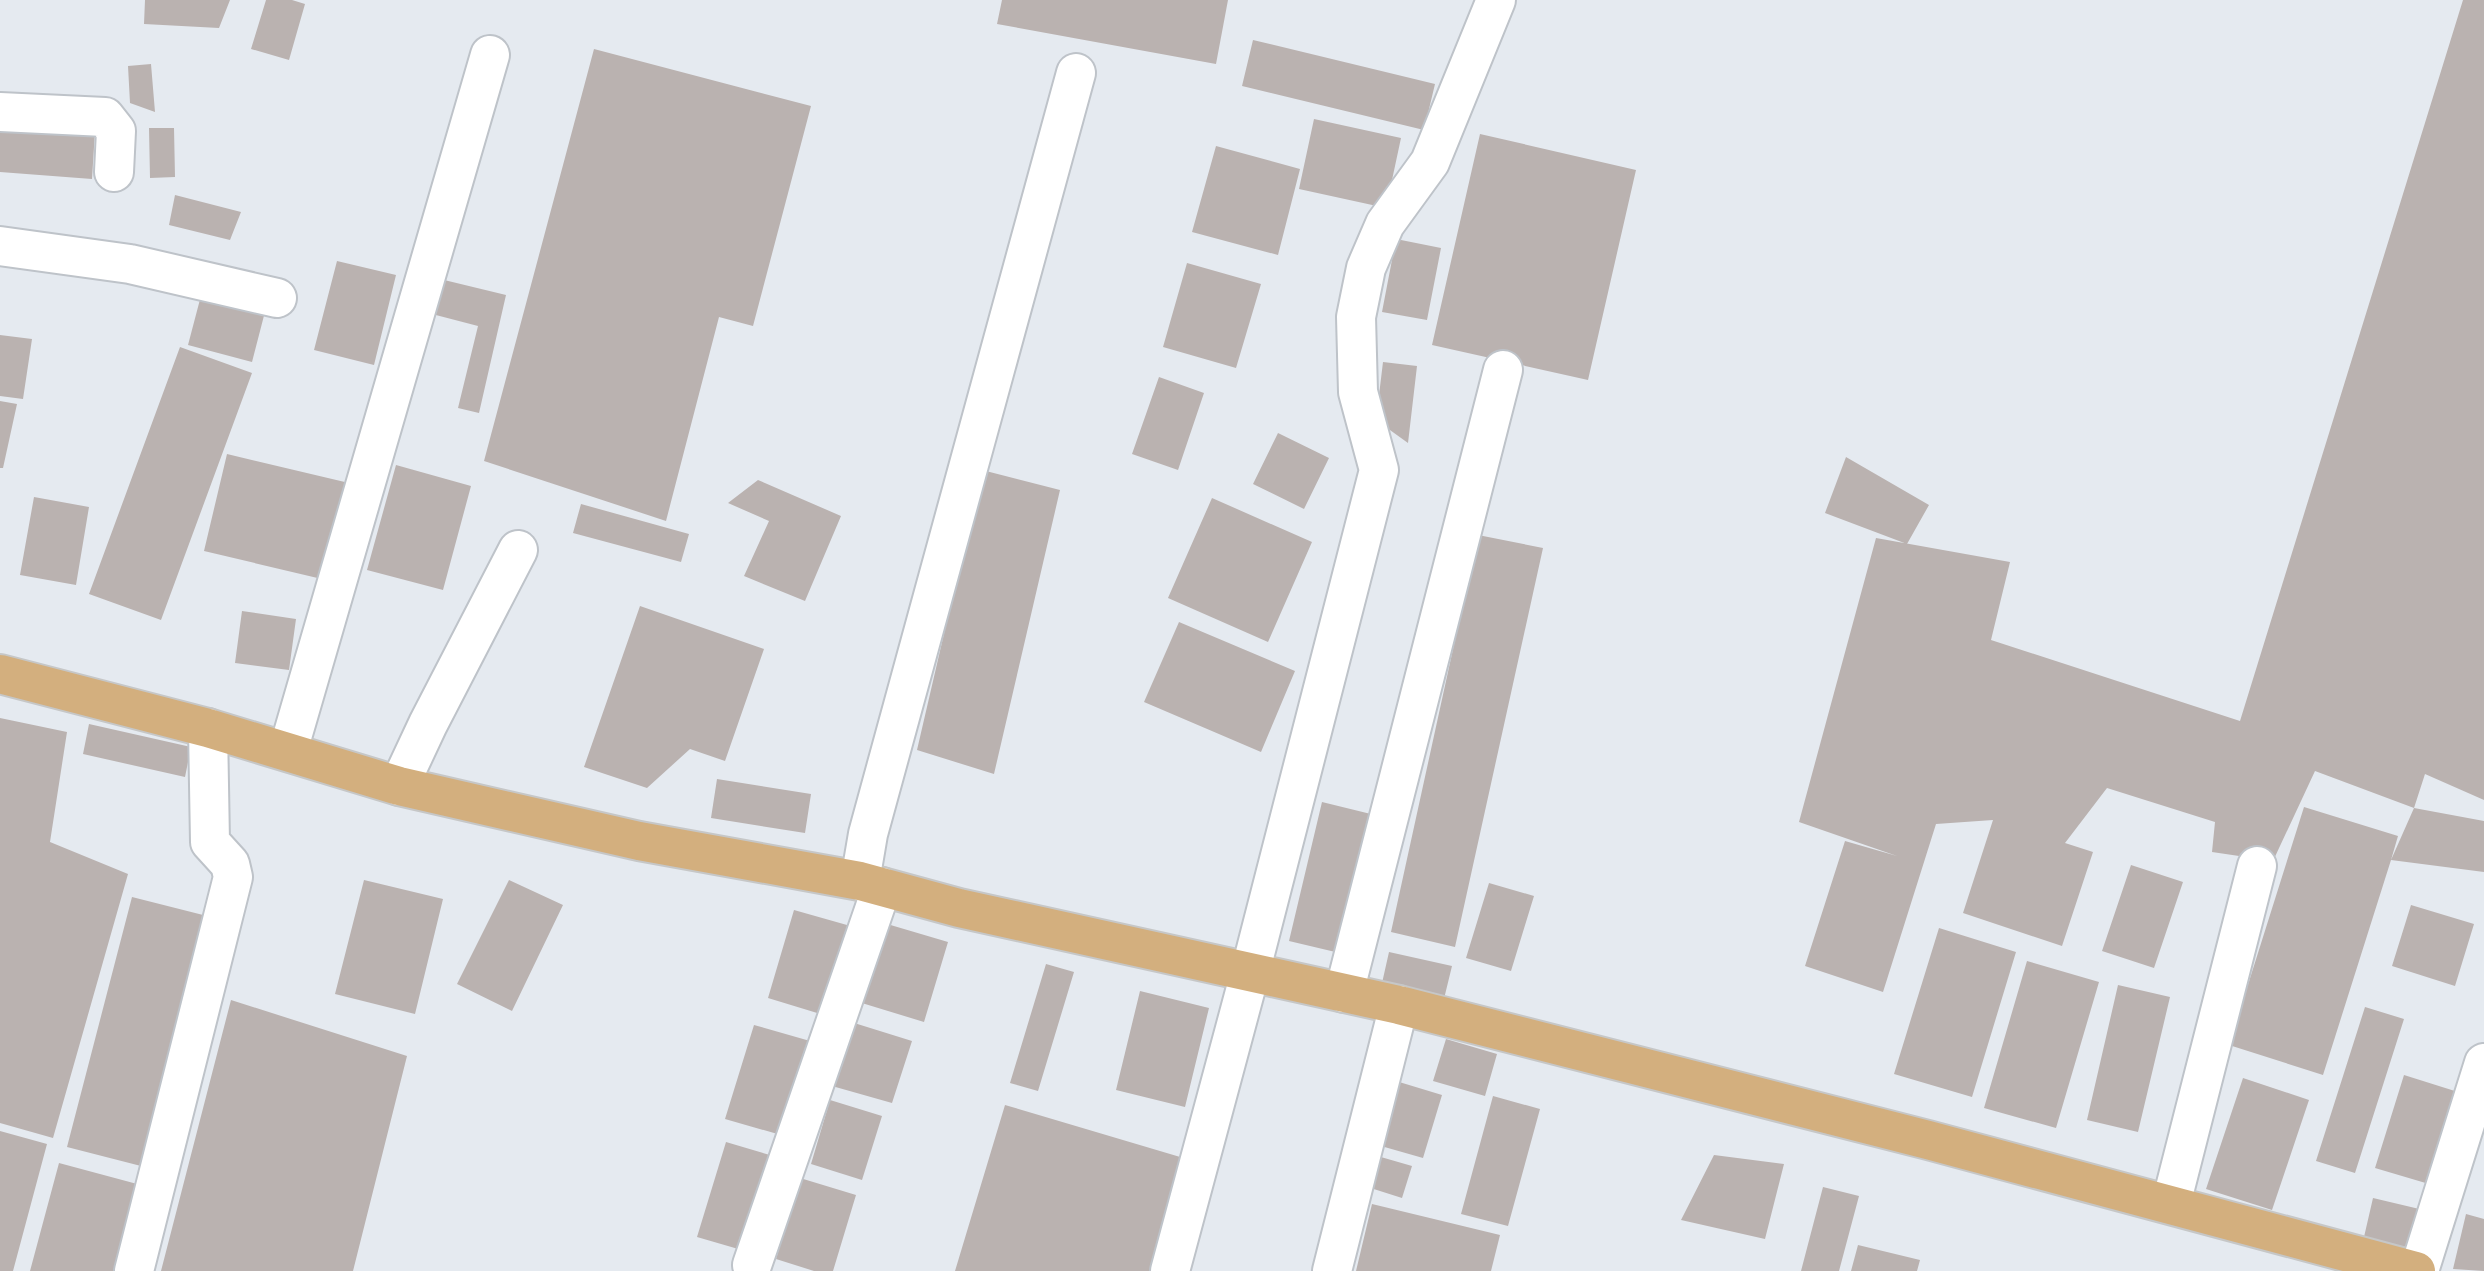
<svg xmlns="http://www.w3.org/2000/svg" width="2484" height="1271" font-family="Barlow,sans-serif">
	<rect width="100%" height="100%" fill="#e5eaf0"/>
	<path fill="#bab2b0" d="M145 0H230L219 28 144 24Z
		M266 0H292L305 4 289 60 251 49Z
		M1002 0H1228L1216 64 997 24Z
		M2463 0H2484V800L2425 774 2414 808 2315 771 2273 861 2212 852 2215 822 2107 788 2065 843 2093 852 2062 946 1963 913 1993 820 1936 824 1883 992 1805 966 1845 841 1897 856 1799 822 1876 538 2010 562 1991 640 2240 721Z
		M1253 40 1435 84 1424 130 1242 86Z
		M594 49 811 106 753 326 719 317 666 521 484 461Z
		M151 64 155 112 130 103 128 66Z
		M1314 119 1401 138 1386 208 1299 189Z
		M0 124 95 131 92 179 0 172Z
		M149 128H174L175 177 150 178Z
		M1480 134 1636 170 1588 380 1432 345Z
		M1216 146 1300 169 1278 255 1192 232Z
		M175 195 241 212 230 240 169 225Z
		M1396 239 1441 248 1427 320 1382 312Z
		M337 261 396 275 374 365 314 350Z
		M1187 263 1261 284 1236 368 1163 347Z
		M440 279 506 295 479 413 458 408 478 326 432 314Z
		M203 288 267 304 252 362 188 345Z
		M0 335 32 339 23 399 0 396Z
		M180 347 252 373 161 620 89 594Z
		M1383 362 1417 366 1408 443 1376 420Z
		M1159 377 1204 393 1178 470 1132 454Z
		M0 401 17 404 3 468H0Z
		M1278 433 1329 458 1304 509 1253 484Z
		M227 454 349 483 326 580 204 551Z
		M1846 457 1929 505 1907 544 1825 513Z
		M396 465 471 486 443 590 367 570Z
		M982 470 1060 490 994 774 917 750Z
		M758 480 841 516 805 601 744 576 769 521 728 503Z
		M34 497 89 507 76 585 20 575Z
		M1212 498 1312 542 1268 642 1168 598Z
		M581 504 689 534 681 562 573 533Z
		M1478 535 1543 548 1455 947 1391 932Z
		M640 606 764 649 725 761 690 749 647 788 584 767Z
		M242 611 296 619 289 670 235 663Z
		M1179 622 1295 671 1261 752 1144 702Z
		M0 718 67 732 50 842 128 874 53 1138 0 1123Z
		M89 724 191 747 185 777 83 754Z
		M717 779 811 794 805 833 711 818Z
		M1322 802 1383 817 1348 955 1289 941Z
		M2304 807 2398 836 2391 860 2414 808 2484 821V872L2391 860 2323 1075 2229 1045Z
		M2131 865 2183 882 2154 968 2102 951Z
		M364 880 443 899 415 1014 335 994Z
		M509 880 563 905 512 1011 457 984Z
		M1489 883 1534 896 1511 971 1466 958Z
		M132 897 207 916 141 1166 67 1147Z
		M2411 905 2474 924 2455 986 2392 966Z
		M794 910 854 927 827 1016 768 998Z
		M877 921 948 942 924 1022 852 1000Z
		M1939 928 2016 952 1972 1097 1894 1074Z
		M1389 952 1452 966 1442 1007 1380 992Z
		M2027 961 2099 982 2056 1128 1984 1108Z
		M1046 964 1074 972 1038 1091 1010 1083Z
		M2118 985 2170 997 2138 1132 2087 1120Z
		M1140 991 1209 1008 1185 1107 1116 1090Z
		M231 1000 407 1056 353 1271H161Z
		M2365 1007 2404 1019 2355 1173 2316 1161Z
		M851 1022 912 1041 892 1103 832 1086Z
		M754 1025 810 1041 781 1135 725 1119Z
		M1446 1039 1497 1054 1485 1096 1433 1081Z
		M2404 1075 2458 1092 2429 1184 2375 1168Z
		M1386 1078 1442 1095 1423 1158 1367 1142Z
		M2243 1078 2309 1100 2272 1210 2206 1189Z
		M1493 1096 1540 1109 1508 1226 1461 1214Z
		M830 1100 882 1116 862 1180 811 1164Z
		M1005 1105 1197 1162 1164 1271H955Z
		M0 1131 47 1144 13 1271H0Z
		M726 1142 780 1158 752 1253 697 1237Z
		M1367 1153 1412 1166 1402 1198 1358 1184Z
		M1714 1155 1784 1164 1765 1239 1681 1220Z
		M59 1163 152 1188 130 1271H30Z
		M800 1178 856 1195 833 1271H814L776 1259Z
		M1823 1187 1859 1196 1839 1271H1801Z
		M2373 1198 2432 1212 2422 1251 2364 1237Z
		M1372 1204 1500 1235 1491 1271H1356Z
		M2466 1214 2484 1219V1271L2453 1269Z
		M1858 1245 1920 1260 1917 1271H1851Z"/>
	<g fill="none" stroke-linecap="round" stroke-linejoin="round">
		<g stroke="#bec3c9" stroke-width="42">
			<path id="minor" d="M0 112 105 117 116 131 114 172
				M0 246 130 264 277 298
				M288 751 490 55
				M399 786 428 724 518 550
				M860 881 868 834 1076 73
				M1344 993 1503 370
				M2171 1204 2257 866
				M752 1265 882 887
				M134 1271 233 877 230 864 210 842 208 728
				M1170 1271 1250 973 1379 470 1358 392 1356 317 1366 268 1385 224 1430 162 1496 0
				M1332 1271 1399 1005
				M2419 1271 2484 1063"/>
		</g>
		<g stroke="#c6c7c7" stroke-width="42">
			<path id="major" d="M0 674 208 728 399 786 639 841 860 881 959 908 1399 1005 1928 1140 2416 1271"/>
		</g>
		<use href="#minor" stroke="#fff" stroke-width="38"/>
		<use href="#major" stroke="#d3af7e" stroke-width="38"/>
	</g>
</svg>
